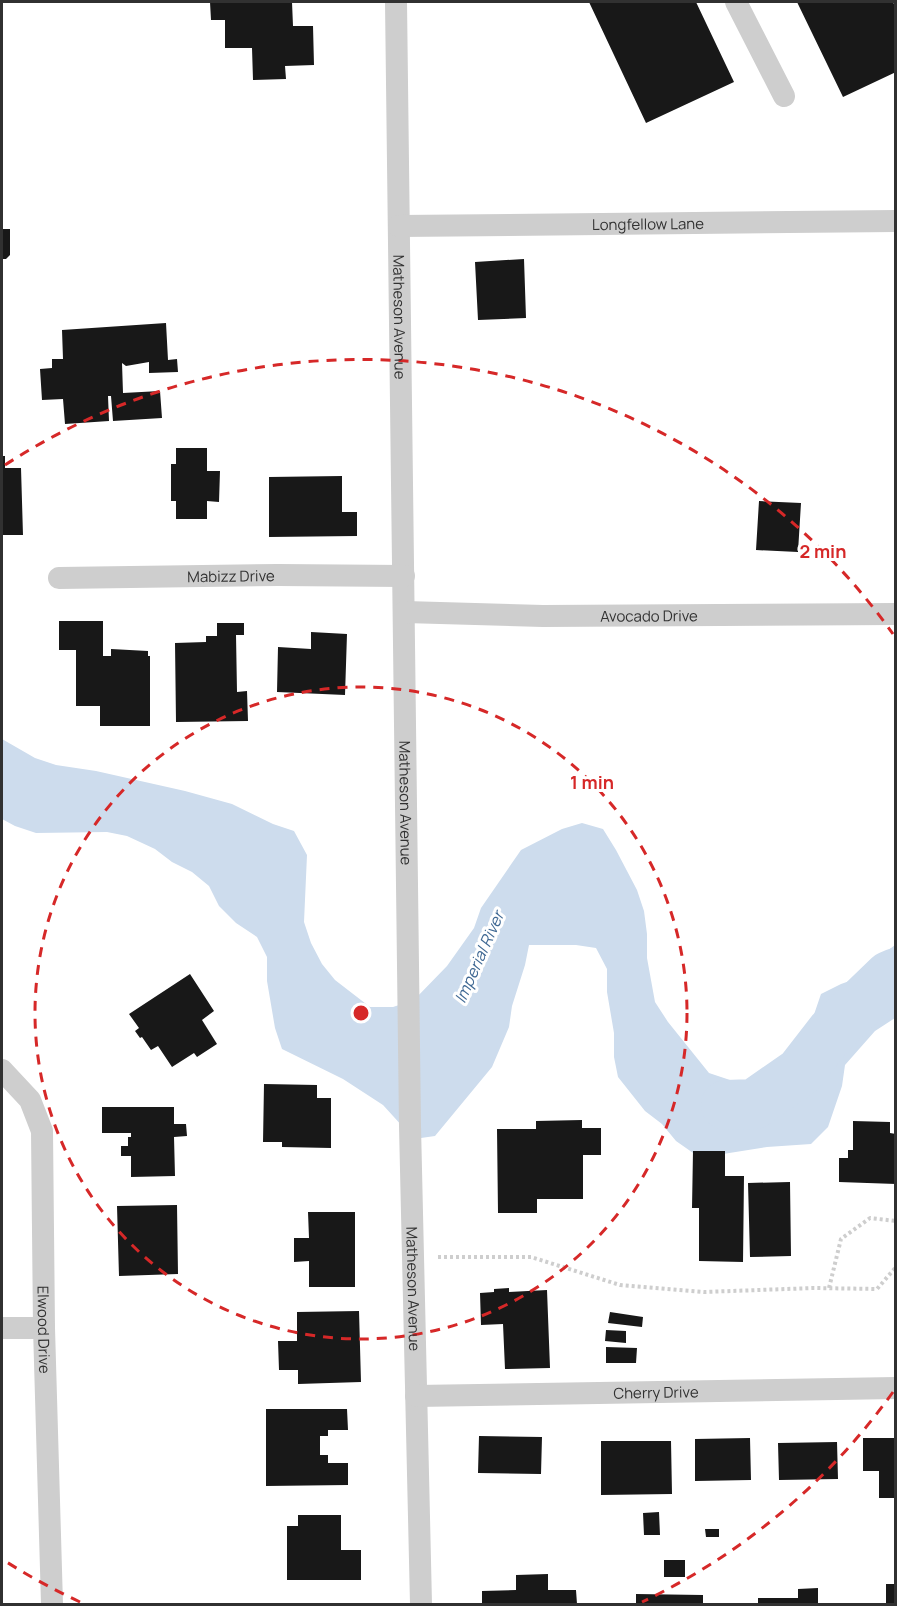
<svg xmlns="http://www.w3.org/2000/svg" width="897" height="1606" font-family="Manrope,sans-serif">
	<rect width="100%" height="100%" fill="#fff"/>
	<path fill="#cddced" d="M2 739 35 758 56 765 96 771 185 791 232 804 273 824 294 831 307 855 304 922 311 943 322 964 335 980 370 1007H393L414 1000 447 966 474 928 481 908 521 850 562 829 582 823 603 829 616 850 637 890 644 911 647 934V958L655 1002 668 1022 709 1073 730 1080 750 1083H774L794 1079 804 1059 807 1035 821 994 841 984 861 977 875 960 895 945V1018L875 1031 845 1065 842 1086 828 1127 811 1144 767 1147 723 1154 696 1155 676 1141 662 1124 645 1111 618 1077 614 1057V1033L607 992V969L596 948 576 945H529L525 965 512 1006 509 1027 492 1067 435 1136 414 1139 383 1105 343 1079 282 1049 275 1028 267 981V957L257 937 236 923 219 906 209 886 192 872 172 862 155 849 127 836 107 832 36 833 15 826 2 819Z"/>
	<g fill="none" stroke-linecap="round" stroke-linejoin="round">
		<path stroke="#cddced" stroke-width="50" d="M726 1105 754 1104 800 1072 831 1032 889 976 896 973"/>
	</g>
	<path fill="#181818" d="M210 2H292L293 26H313L314 65 285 66 286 79 253 80 252 48H225V20H211Z
		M589 2H696L734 82 646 123Z
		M797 2H893L896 8V72L843 97Z
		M2 229H10V255L6 259H2Z
		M524 259 526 318 478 320 475 262Z
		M166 323 168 360 177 359 178 372 149 373V362L126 366 122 363 123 393 160 391 162 418 113 421 111 396H108L109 421 65 424 63 399 42 400 40 369 52 368V359H63L62 330Z
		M176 448H207V471H220L219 502 207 501V519H176V501H171V464H176Z
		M2 456H5V468H21L23 535H2Z
		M342 476V512H357V536L269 537V477Z
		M759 501 801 503 798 552 756 550Z
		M59 621H103V656H111V649L148 651V656H150V726H100V706H76V650H59Z
		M217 623H244V635H236L237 692 247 691 248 721 176 722 175 643 206 642V636H217Z
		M311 632 347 634 345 695 277 692 278 647 311 649Z
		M190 974 214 1011 202 1020 217 1044 197 1057 194 1053 172 1067 158 1046 151 1050 142 1037 140 1038 135 1031 139 1028 129 1014Z
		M264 1084 317 1085V1098H331V1148L282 1147V1142H263Z
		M102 1107H174V1124H186L187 1136 174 1137 175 1176 131 1177V1156H121V1146H128V1137H131V1133H102Z
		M582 1120V1128H601V1155H583V1199H537V1213H498L497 1129H536V1121Z
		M853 1121 890 1122V1133L896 1134V1184L839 1182V1158H848V1150H853Z
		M693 1151H725V1176H744L743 1262 699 1261V1208H692Z
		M790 1182 791 1256 750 1257 748 1183Z
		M177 1205 178 1274 119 1276 117 1206Z
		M308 1212H355V1287H309V1261L294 1262V1238H309Z
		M509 1288V1292L547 1290 550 1368 505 1369 503 1324 481 1325 480 1293 494 1292V1289Z
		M359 1311 361 1382 298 1384V1370H279L278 1341H297V1312Z
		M610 1312 643 1317 642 1327 608 1323Z
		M606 1330 626 1331V1343L605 1341Z
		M606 1347 637 1348 636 1363H606Z
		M266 1409H347L348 1430H328V1436H320V1455H328V1463H348V1485L266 1486Z
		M479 1436 542 1437 541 1474 478 1473Z
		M750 1438 751 1480 695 1481V1439Z
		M863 1438H896V1498H879V1471H863Z
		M601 1441H671L672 1494 601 1495Z
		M837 1442 838 1479 779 1480 778 1443Z
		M659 1512 660 1535H644L643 1513Z
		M298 1515H341V1550H361V1580H287V1526H298Z
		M705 1529H719V1537H706Z
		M664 1560H685V1577H664Z
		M548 1574V1590H576L577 1604H482V1591L516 1590V1575Z
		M886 1584H896V1604H886Z
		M818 1588V1604H758V1598H798V1589Z
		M636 1594 703 1595V1604H636Z"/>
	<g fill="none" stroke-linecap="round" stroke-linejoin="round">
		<path stroke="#cecece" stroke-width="4" stroke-dasharray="3 3" stroke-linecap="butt" d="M438 1257H531L620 1285 704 1292 814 1288 877 1289 896 1267
			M829 1288 841 1239 870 1218 896 1221"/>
		<g stroke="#cecece" stroke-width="22">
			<path id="s1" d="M396 2 410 1126 421 1604"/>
			<path d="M736 2 784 96"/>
			<path id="s2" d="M399 226 896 221"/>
			<path id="s3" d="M59 578 278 575 404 576"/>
			<path id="s4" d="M405 612 543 616 896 614"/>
			<path id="s5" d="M2 1070 30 1100 42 1131 44 1328 52 1604"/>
			<path d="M2 1328H44"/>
			<path id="s6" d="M416 1396 896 1388"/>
		</g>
	</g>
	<g fill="none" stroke="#d62828" stroke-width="3" stroke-dasharray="10 8">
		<circle cx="361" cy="1013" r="326"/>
		<path d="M893 1392A653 653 0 0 1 642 1602M80 1602A653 653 0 0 1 5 1561M5 465A653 653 0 0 1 893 634"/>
	</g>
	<g text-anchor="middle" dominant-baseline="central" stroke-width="6" stroke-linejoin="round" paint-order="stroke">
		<g font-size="15" fill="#313131" stroke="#fff">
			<text stroke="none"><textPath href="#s2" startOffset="249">Longfellow Lane</textPath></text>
			<text stroke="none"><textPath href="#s1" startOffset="315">Matheson Avenue</textPath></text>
			<text stroke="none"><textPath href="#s3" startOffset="172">Mabizz Drive</textPath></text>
			<text stroke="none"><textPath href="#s4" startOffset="244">Avocado Drive</textPath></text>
			<text stroke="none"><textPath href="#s1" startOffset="801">Matheson Avenue</textPath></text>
			<text stroke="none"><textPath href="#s1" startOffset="1287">Matheson Avenue</textPath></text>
			<text stroke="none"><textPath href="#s5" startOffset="273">Elwood Drive</textPath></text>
			<text stroke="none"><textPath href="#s6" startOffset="240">Cherry Drive</textPath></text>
		</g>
		<g font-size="16" font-style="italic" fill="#3f6893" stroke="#fff">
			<text transform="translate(479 957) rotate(-66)">Imperial River</text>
		</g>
	</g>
	<circle cx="361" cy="1013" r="9" fill="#d62828" stroke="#fff" stroke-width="3"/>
	<g font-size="18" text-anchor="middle" font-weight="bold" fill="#d62828" stroke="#fff" stroke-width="6" stroke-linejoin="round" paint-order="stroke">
		<text x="823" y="558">2 min</text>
		<text x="592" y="789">1 min</text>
	</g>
	<rect width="897" height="1606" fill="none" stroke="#313131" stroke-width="6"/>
</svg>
